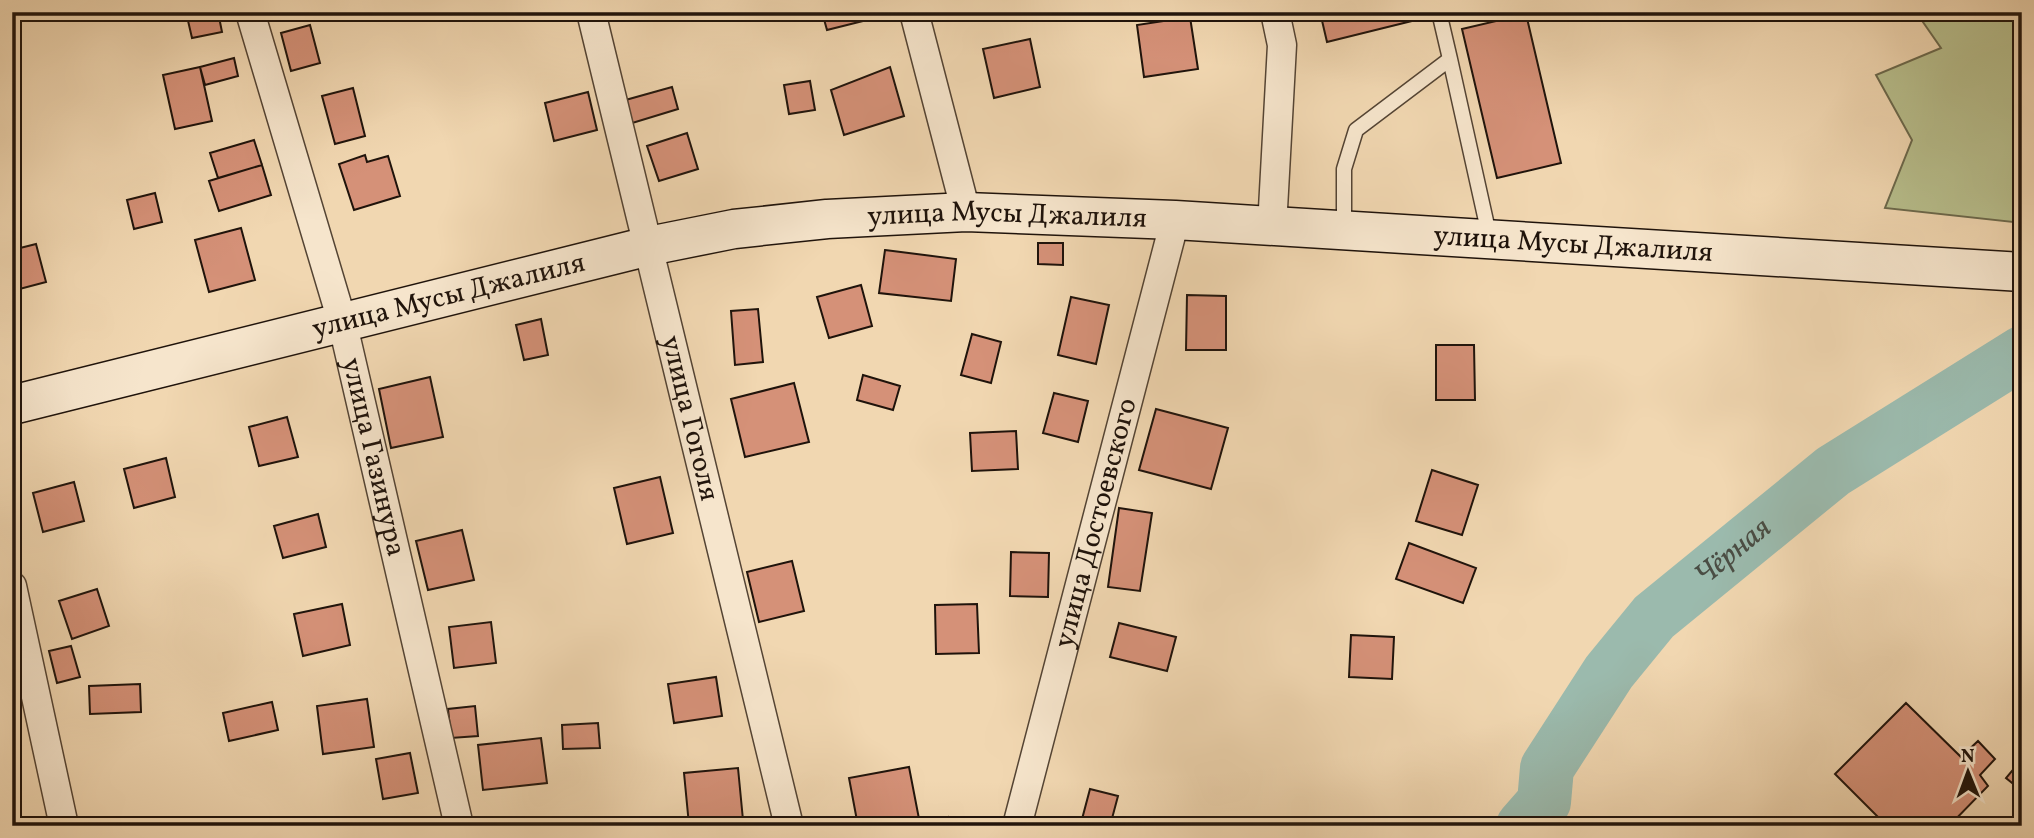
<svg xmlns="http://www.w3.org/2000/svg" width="2034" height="838" font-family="Vollkorn,serif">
	<rect width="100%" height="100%" fill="#f1d7b1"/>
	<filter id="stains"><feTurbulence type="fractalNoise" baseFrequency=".00286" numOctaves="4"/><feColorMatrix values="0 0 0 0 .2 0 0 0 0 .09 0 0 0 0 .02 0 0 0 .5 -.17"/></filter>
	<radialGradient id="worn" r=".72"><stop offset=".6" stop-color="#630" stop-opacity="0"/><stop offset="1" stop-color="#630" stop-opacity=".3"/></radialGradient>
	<path fill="#b8bf8d" stroke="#6c694c" stroke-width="2" d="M1916 12H2022V223L1885 208 1912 140 1876 75 1941 48Z"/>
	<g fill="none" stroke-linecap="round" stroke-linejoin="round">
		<path stroke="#9bbaad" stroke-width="54" id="s1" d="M1523 826 1544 802 1547 768 1609 672 1654 617 1833 471 2022 353"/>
	</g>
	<path fill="#d59178" stroke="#1f130b" stroke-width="2" d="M12 12H38L39 15 12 21Z
		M186 12H218L222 32 192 38Z
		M280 12H310L282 19Z
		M822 12H865L867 20 827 30Z
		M1320 12H1418L1420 19 1327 42Z
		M1526 14 1561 163 1497 178 1462 29Z
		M1190 17 1198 69 1144 77 1137 25Z
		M310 25 320 63 291 71 281 33Z
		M1030 39 1040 87 994 98 983 49Z
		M234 58 238 76 205 85 200 67Z
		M200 67 212 121 175 129 163 75Z
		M890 67 904 116 844 135 831 90Z
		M810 81 815 110 789 114 784 85Z
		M672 87 678 109 629 124 622 101Z
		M353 88 365 136 335 144 322 96Z
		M588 92 597 130 554 141 545 103Z
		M687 133 698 169 659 181 647 146Z
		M12 140 20 162 12 165Z
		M254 140 262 165 218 178 210 153Z
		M365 155 367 162 388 156 400 196 354 210 339 164Z
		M262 165 271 195 219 211 209 181Z
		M155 193 162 222 134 229 127 200Z
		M241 228 255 280 209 292 195 240Z
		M1038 243H1063V265L1038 264Z
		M36 244 46 282 12 291V250Z
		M885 250 956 259 951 301 879 293Z
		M861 285 872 326 829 338 817 297Z
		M1187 295 1226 296V350H1186Z
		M1071 297 1109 305 1096 364 1058 355Z
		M758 309 763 362 735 365 731 311Z
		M541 319 548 355 524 360 516 325Z
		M972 334 1001 342 991 383 961 375Z
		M1436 345H1474L1475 400H1436Z
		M863 375 900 386 893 410 857 400Z
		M430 377 443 437 391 448 379 389Z
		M794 383 809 442 745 457 731 399Z
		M1054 393 1088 401 1078 442 1043 433Z
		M1156 409 1228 428 1211 489 1139 470Z
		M287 417 298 457 259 466 249 427Z
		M1016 431 1018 469 972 471 970 433Z
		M166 458 175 497 134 508 124 469Z
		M1432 470 1478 485 1462 535 1416 521Z
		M660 477 673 533 627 544 614 488Z
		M74 482 84 521 43 532 33 493Z
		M1119 508 1152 513 1140 591 1108 587Z
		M318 514 326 547 283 558 274 526Z
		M462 530 474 580 428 590 416 541Z
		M1409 543 1476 568 1463 603 1396 579Z
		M1011 552 1049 553 1048 597 1010 596Z
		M792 561 804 611 759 622 747 572Z
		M97 589 109 626 72 639 59 601Z
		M342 604 350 645 303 656 294 614Z
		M977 604 979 653 936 654 935 605Z
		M491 622 496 663 454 668 449 627Z
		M1119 623 1176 637 1167 671 1110 657Z
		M1351 635 1394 637 1392 679 1349 677Z
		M71 646 80 677 57 683 49 651Z
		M716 677 722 716 674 723 668 684Z
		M140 684 141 712 90 714 89 686Z
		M367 699 374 747 323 754 317 706Z
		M272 702 278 730 229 741 223 713Z
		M1906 703 1961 757 1978 741 1995 759 1980 775 1988 786 1949 826H1887L1835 774Z
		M475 706 478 736 451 738 448 709Z
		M598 723 600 748 563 749 562 725Z
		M541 738 547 783 483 790 478 745Z
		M410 753 418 793 383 799 376 759Z
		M2022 759V791L2006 778Z
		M909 767 920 824 858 826 849 778Z
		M738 768 743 820 689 825 684 773Z
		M1090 789 1118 796 1110 826 1081 823Z
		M949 817 983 826H946Z"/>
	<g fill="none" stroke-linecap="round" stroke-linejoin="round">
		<g stroke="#544434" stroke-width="17">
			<path id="lane" d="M1450 59 1490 239
				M1344 231V169L1356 130 1450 59 1439 12"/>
		</g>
		<g stroke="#544434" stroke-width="31">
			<g id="street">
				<path id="s2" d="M250 12 342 321 459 826"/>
				<path id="s3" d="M591 12 789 826"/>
				<path d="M914 12 966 212"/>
				<path d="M1272 227 1282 45 1275 12"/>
				<path d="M12 586 64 826"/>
				<path id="s4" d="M1017 826 1175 220"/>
			</g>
		</g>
		<g stroke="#1f130b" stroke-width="41">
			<g id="secondary">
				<path id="s5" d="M12 405 649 246 734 229 827 219 966 212 1175 220 2022 272"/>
			</g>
		</g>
		<use href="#lane" stroke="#f6e5cc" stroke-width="14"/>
		<use href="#street" stroke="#f6e5cc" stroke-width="28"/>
		<use href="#secondary" stroke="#f6e5cc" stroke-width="38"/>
	</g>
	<g text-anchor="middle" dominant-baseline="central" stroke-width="5" stroke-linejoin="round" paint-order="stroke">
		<g font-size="28" fill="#1f130b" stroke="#f6e5cc">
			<text stroke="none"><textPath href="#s5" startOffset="1017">улица Мусы Джалиля</textPath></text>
			<text stroke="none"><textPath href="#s5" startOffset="1584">улица Мусы Джалиля</textPath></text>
			<text stroke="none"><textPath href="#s5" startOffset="450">улица Мусы Джалиля</textPath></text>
			<text stroke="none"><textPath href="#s3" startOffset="418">улица Гоголя</textPath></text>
			<text stroke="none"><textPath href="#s2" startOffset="462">улица Газинура</textPath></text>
			<text stroke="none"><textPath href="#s4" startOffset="313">улица Достоевского</textPath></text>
		</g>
		<g font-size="30" font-style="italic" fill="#4a4d44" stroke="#f6e5cc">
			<text stroke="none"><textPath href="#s1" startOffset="354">Чёрная</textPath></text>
		</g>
	</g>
	<rect width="2034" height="838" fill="none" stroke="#f1d7b1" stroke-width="42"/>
	<rect x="14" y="14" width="2006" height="810" fill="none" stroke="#1f130b" stroke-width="3.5"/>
	<rect x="21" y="21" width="1992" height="796" fill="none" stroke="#1f130b" stroke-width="2"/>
	<g transform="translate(1968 772) rotate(359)" stroke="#f6e5cc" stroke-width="5" paint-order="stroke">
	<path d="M0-5L12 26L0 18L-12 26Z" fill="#1f130b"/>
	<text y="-10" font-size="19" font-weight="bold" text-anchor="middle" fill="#1f130b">N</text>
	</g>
	<rect width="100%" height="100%" filter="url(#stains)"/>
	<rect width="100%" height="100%" fill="url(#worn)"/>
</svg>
